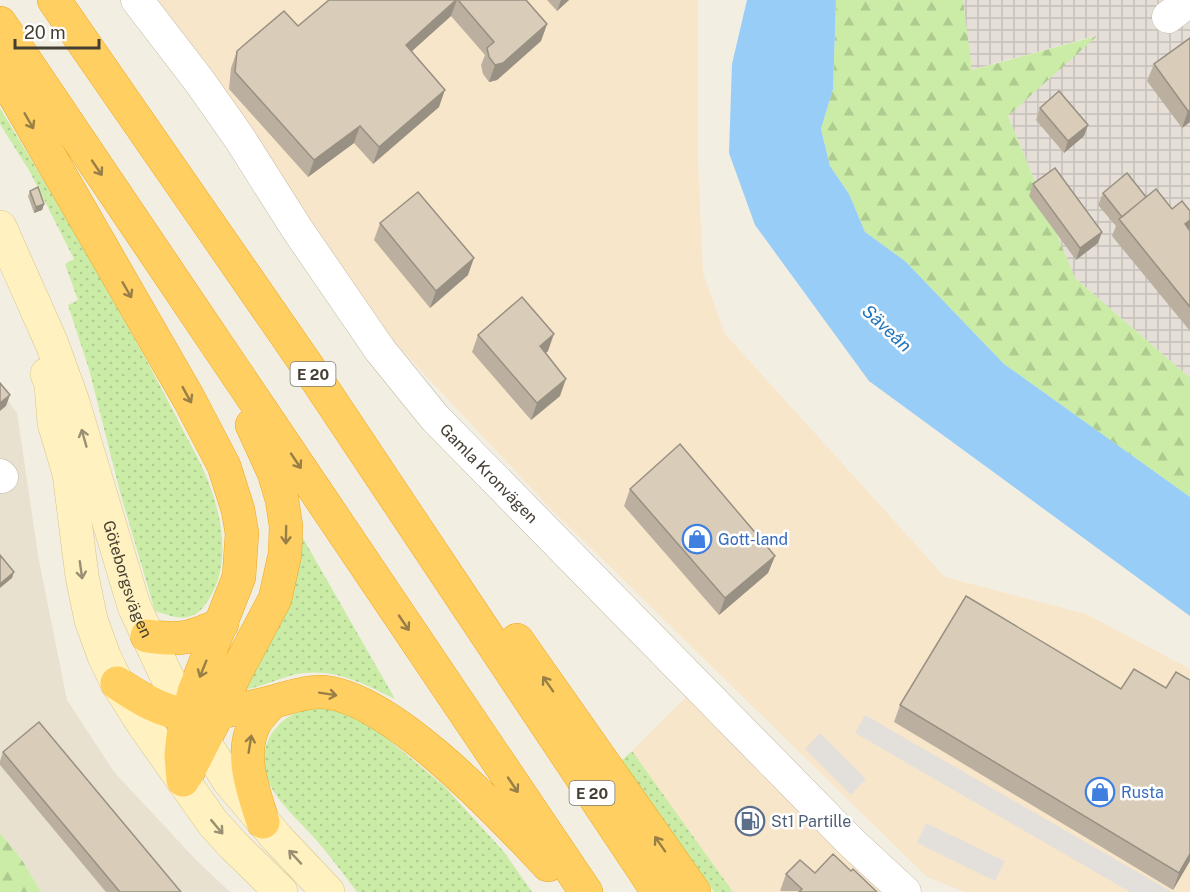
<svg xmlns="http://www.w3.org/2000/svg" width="1190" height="892" font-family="'Public Sans',sans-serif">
	<defs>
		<pattern id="industrial-grid" width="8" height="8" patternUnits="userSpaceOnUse" patternTransform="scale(1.5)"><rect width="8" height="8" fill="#e5dfd8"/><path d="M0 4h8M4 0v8" fill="none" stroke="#c6c0ba"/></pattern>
		<pattern id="grass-dots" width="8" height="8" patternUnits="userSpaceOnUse" patternTransform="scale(1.5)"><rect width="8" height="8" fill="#caeca6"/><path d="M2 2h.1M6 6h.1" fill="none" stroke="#afcb8f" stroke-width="1.8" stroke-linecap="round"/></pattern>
		<pattern id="forest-firs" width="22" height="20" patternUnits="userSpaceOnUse" patternTransform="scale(1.5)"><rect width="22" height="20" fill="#caeca6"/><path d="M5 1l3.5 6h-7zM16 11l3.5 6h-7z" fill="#afcb8f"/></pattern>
	</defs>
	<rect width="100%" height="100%" fill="#f3eee2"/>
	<path fill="#e8e1d0" d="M0 390 17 413 39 561 67 700 114 772 197 861 230 892H41L22 860 0 833Z"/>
	<path fill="#f8e6ca" d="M146 0H698V161L703 273 725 334 945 577 1086 614 1190 669V892H965L927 877 549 507 396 344 277 176Z
		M689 694 890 892H733L632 751Z"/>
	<path fill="url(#industrial-grid)" d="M963 0H1190V378L1075 278 1008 116 1095 36 971 70Z"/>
	<path fill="url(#grass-dots)" d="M0 108C49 188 96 270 142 352 157 380 172 408 186 436 197 456 208 477 214 498 224 531 228 569 209 599 194 624 179 619 155 611L120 492 89 369 68 305 78 300 65 264 74 259 30 172 0 124Z
		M300 533 395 699C363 683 330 666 293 675 275 680 259 688 240 690Z
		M319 707 334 709 377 730 445 787 504 852 532 892H357C344 875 331 857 317 841 300 821 275 801 266 776 261 760 265 741 275 729 288 714 301 709 319 707Z
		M632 751 733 892H714L620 762Z"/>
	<path fill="url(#forest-firs)" d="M836 0H963L972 70 1097 36 1008 116 1075 278 1190 378V497L1004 364 905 261 865 232 849 194 830 166 821 129 833 89Z
		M0 833 22 860 41 892H0Z"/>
	<path fill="#e3e0db" d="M865 715 1172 892H1130L855 733Z
		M820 733 866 779 851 795 805 749Z
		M926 823 1005 861 995 881 917 843Z"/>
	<path fill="#97cdf7" d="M747 0H836L833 89 821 129 830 166 849 194 865 232 905 261 1004 364 1190 497V616L869 381 755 225 729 153 732 64Z"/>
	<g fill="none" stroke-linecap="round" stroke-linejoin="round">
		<g stroke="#c2baa7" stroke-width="33">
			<g id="street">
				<path id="s1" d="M137 0 200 82 240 139 297 229 380 350 435 418 852 843 905 892"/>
				<path d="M1168 17 1190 0"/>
				<path d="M0 475 2 477"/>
			</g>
		</g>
		<g stroke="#d7c68d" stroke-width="34">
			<g id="secondary">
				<path id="s2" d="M0 227 52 344 73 402 134 606 167 677 204 742 229 781 277 838 328 892"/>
				<path d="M47 374 51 384 54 423 69 473 82 576 91 620 104 656 117 683 143 724 213 823 234 846 281 892"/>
			</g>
		</g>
		<g stroke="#eca823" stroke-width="34">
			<path id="highway" d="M54 0 317 380 658 892
				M0 23 586 892
				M0 70 189 399 224 466 238 510 242 533 239 577 194 692 183 736 181 755 183 780
				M147 636C182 641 190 638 222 624
				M517 640 694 892
				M117 683C160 712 180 720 231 710 245 708 259 706 272 702 288 698 303 692 320 692 388 693 502 816 548 865
				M187 774 218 713 234 676 275 599 285 554 286 526 282 500 274 473 252 425
				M263 822C253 790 238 753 256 721 260 715 266 709 271 703"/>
		</g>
		<use href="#street" stroke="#fff" stroke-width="32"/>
		<use href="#secondary" stroke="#fff2c0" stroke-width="33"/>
		<use href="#highway" stroke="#ffcf61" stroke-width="33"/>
	</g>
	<path fill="#bbb0a0" d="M329 0H526L547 24 541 41 497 80 489 82 483 74 481 65 485 55 451 16 411 51 439 107 373 164 354 143 308 177 229 89 231 68 237 51 298 26Z
		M547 0H569L557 11Z
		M1190 38V122L1182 128 1147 81 1154 64Z
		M1040 108 1088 125 1084 136 1064 153 1036 120Z
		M1033 184 1098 243 1076 260 1029 196Z
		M30 191 44 204 42 210 34 213 28 196Z
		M1103 193 1146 197 1190 231V331L1112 236 1116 226 1098 205Z
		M380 223 468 275 430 308 374 240Z
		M478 335 548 351 546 353 560 396 531 420 472 352Z
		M630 489 775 556 768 573 719 615 624 506Z
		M900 705 1190 861 1173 890 894 722Z
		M3 752 181 892H106L0 765V761Z
		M851 871 877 892 780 891 786 874Z"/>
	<path fill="#989082" d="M457 0 451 16 400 62 406 45Z
		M561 0H569L557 11Z
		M547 24 541 41 497 80 489 82 495 65Z
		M445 90 439 107 373 164 379 147Z
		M1190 110V122L1182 128 1188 111Z
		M1088 125 1084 136 1064 153 1068 141Z
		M360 126 354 143 308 177 314 160Z
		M44 204 42 210 34 213 36 207Z
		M1190 220V228L1188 233 1185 224Z
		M1102 232 1098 243 1076 260 1080 248Z
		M474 258 468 275 430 308 436 291Z
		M554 334 548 351 534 363 540 346Z
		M566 379 560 396 531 420 537 403Z
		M10 395 6 406 0 411V403Z
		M775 556 768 573 719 615 725 598Z
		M14 572 12 578 0 588V584Z
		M1190 854V861L1173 890 1179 873Z"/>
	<path fill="#d9cdba" stroke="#989082" stroke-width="1.5" d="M329 0H456L406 45 445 90 379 147 360 126 314 160 235 72 237 51 284 11 298 26Z
		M458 0H526L547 24 503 63 495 65 489 57 487 48 494 42Z
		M1190 38V110L1188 111 1154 64Z
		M1059 91 1088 125 1068 141 1040 108Z
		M1055 168 1102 232 1080 248 1033 184Z
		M1127 173 1146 197 1122 217 1103 193Z
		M38 187 44 204 36 207 30 191Z
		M1156 189 1172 209 1182 201 1190 211V220L1185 224 1190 231V307L1119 219Z
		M418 192 474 258 436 291 380 223Z
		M522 297 554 334 540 346 566 379 537 403 478 335Z
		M0 383 10 395 0 403Z
		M680 444 775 556 725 598 630 489Z
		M0 555 14 572 0 584Z
		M966 596 1121 689 1134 669 1166 688 1176 672 1190 680V854L1179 873 900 705Z
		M39 722 181 892H120L3 752Z
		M833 854 851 871 853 869 877 892H799L802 889 786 874 800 860 815 873Z"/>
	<defs><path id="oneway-shaft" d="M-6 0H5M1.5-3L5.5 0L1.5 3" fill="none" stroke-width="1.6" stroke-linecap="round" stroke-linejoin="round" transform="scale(1.5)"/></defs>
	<g stroke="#997f47">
		<use href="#oneway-shaft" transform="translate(29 121) rotate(60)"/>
		<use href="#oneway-shaft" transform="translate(97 168) rotate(56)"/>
		<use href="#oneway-shaft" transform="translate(127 290) rotate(60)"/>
		<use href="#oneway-shaft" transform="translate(187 395) rotate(61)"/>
		<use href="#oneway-shaft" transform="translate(296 461) rotate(56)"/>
		<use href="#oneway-shaft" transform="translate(286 535) rotate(91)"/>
		<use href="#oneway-shaft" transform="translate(404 623) rotate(56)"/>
		<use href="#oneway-shaft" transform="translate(203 669) rotate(112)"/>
		<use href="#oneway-shaft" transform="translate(548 684) rotate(-125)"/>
		<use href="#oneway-shaft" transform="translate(328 694) rotate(9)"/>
		<use href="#oneway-shaft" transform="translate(250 744) rotate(-81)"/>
		<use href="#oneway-shaft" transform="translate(513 785) rotate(56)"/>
		<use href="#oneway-shaft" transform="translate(660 844) rotate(-125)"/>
	</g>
	<g stroke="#998f72">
		<use href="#oneway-shaft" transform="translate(84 438) rotate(-106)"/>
		<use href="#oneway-shaft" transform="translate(81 570) rotate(82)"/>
		<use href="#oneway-shaft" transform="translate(217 827) rotate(50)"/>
		<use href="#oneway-shaft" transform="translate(295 857) rotate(-133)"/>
	</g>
	<defs>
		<g id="shop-ring" transform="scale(1.5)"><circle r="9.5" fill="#fff" stroke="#3f7fe0" stroke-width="1.5"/><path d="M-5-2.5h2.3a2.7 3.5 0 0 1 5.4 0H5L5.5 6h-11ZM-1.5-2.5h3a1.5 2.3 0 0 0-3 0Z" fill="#3f7fe0"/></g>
		<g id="fuel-ring" transform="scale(1.5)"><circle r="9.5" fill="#fff" stroke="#5c6f8a" stroke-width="1.5"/><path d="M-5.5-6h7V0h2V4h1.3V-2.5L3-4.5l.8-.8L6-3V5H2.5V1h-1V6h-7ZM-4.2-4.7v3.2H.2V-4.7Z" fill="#5c6f8a"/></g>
	</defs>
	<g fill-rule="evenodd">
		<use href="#shop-ring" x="697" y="539"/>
		<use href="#shop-ring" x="1100" y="792"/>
		<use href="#fuel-ring" x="750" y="821"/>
	</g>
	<g text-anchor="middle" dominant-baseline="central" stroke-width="5" stroke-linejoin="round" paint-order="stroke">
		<g fill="#fff" stroke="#7d7870" stroke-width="1.5">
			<rect x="290.5" y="362" width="45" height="24" rx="4.5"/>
			<rect x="569.5" y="781" width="45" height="24" rx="4.5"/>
		</g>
		<g font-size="15" font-weight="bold" fill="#453e32">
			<text x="313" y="374">E 20</text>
			<text x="592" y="793">E 20</text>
		</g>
		<g font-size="16" fill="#453e32" stroke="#fff">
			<text stroke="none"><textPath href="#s1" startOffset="591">Gamla Kronvägen</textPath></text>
			<text stroke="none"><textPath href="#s2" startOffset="375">Göteborgsvägen</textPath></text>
		</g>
		<g font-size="16" fill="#366cbe" stroke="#fff" text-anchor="start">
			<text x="718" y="539">Gott-land</text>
			<text x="1121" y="792">Rusta</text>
		</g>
		<g font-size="16" fill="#4e5e75" stroke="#fff" text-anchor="start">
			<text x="771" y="821">St1 Partille</text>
		</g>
		<g font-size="18" font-style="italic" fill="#2275ba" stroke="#fff">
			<text transform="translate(887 328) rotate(43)">Säveån</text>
		</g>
	</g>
	<path d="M15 39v9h84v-9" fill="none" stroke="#453e32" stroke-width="3"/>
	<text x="24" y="39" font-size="18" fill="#453e32" stroke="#ffffff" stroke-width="4.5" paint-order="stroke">20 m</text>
</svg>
